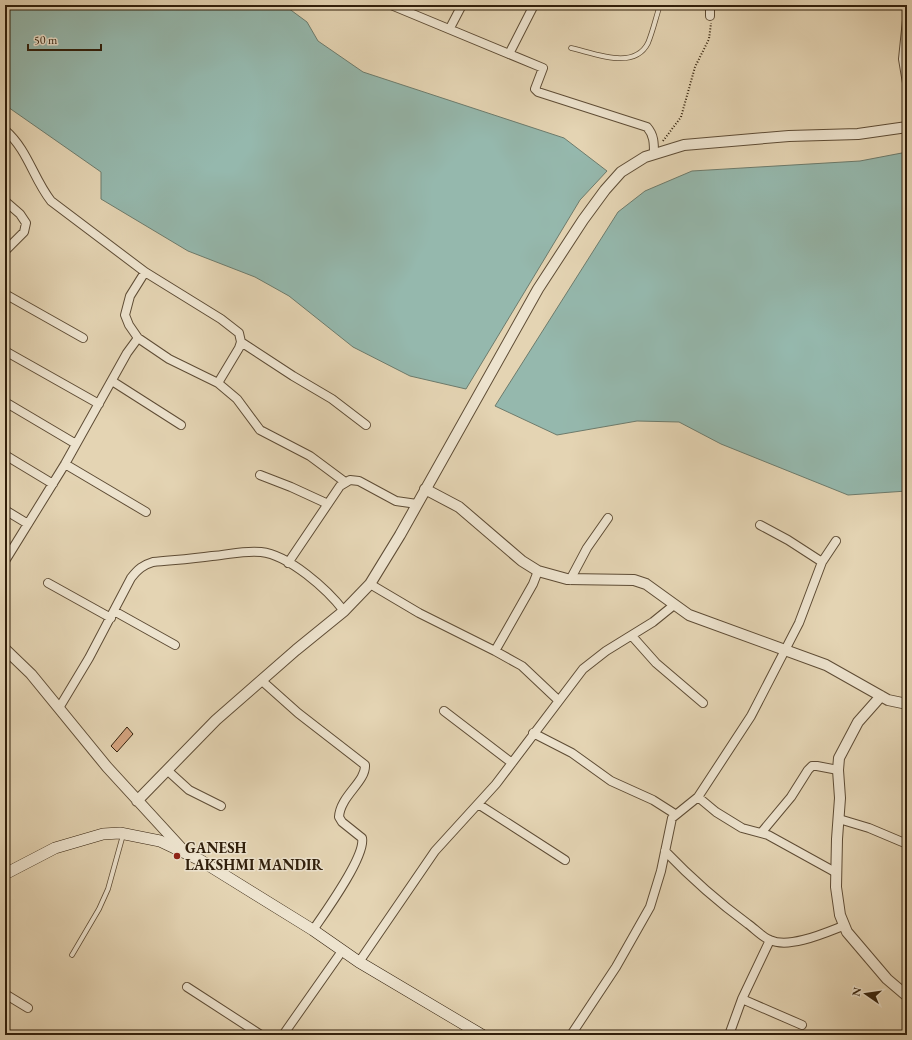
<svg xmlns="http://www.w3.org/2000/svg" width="912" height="1040" font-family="'EB Garamond',serif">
	<rect width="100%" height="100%" fill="#e4d4b3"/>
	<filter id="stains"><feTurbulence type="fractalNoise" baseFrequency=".005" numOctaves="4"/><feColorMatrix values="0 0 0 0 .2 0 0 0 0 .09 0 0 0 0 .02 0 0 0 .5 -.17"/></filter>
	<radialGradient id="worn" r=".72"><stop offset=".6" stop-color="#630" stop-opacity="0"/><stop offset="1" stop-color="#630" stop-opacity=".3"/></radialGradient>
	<path fill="#95b8ad" stroke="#6d7b6c" d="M5 5H284L307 22 318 41 363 72 564 138 607 171 580 200 466 389 410 376 353 347 289 296 255 277 188 251 101 199V172L5 105Z
		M907 152V491L848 495 721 444 679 422 637 421 557 435 495 406 618 212 645 191 692 171 860 161Z"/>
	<path fill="#d5a480" stroke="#311f0b" d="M127 727 133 734 117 752 111 746Z"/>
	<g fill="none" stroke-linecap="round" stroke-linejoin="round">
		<g stroke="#5e4c35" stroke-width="5.5">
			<path id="service" d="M571 48C594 53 634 71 648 43 653 31 656 17 660 5
				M72 955 99 909 108 889 123 835"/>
		</g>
		<g stroke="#5e4c35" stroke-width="10">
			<path id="minor" d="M391 5 543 68 535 89 538 92 647 127C654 135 654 143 654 154
				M710 5V16
				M907 20 903 59 907 83
				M450 28 462 5
				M509 54 534 5
				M5 130C28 150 33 178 51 201L145 272 221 319 239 333 241 342 239 348 218 383
				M5 201 20 214 26 223 24 232 5 251
				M145 272 130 296 125 315 129 325 138 338 169 359 218 383 237 399 260 430 310 456 345 482
				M5 294 83 338
				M241 342 293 376 332 399 366 425
				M5 351 99 404
				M112 381 181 425
				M5 402 76 444
				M5 455 53 484
				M65 464 146 512
				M260 475 291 487 328 504
				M5 510 28 524
				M760 525 788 540 822 562
				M5 561 65 464 127 353 138 338
				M288 563 340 486 350 480 359 481 396 501 417 504
				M570 580 587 548 608 518
				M48 583 111 618
				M370 584 419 613 495 651 522 666 558 700
				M114 611 175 645
				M632 636 656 663 703 703
				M495 651 533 584 538 571
				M261 680 298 713 365 765C366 782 340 796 339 817L342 822 362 838C366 856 324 914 313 930
				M59 708 89 658 131 578C138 569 143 565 153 562 173 560 192 559 212 556 228 555 244 550 261 552 289 555 327 589 344 611
				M444 711 512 763
				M533 733 572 753 611 781 653 800 675 814
				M167 770 189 790 221 806
				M698 797 716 812 742 828 768 835 835 872
				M478 804 565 860
				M839 819 869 828 907 844
				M761 833 791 797 808 770 812 766H817L838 770
				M665 851C691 878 718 902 748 924 754 928 762 937 770 940 789 949 825 933 843 926
				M359 962 435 851 496 784 583 669 606 651 653 622 674 605
				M187 987 261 1035
				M5 994 28 1008
				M742 999 802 1025
				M283 1035 342 951
				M571 1035 616 967 650 907 661 871 672 818 698 797 751 716 799 623 822 562 836 541
				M729 1035 742 999 770 940"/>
		</g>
		<g stroke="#5e4c35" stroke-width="12">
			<path id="tertiary" d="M425 489 459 507 522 561 538 571 567 579 634 580 646 584 689 615 826 665 888 700 907 704
				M5 649 31 674 107 767 184 851
				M881 696 858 722 839 758 838 770 840 798 837 839 836 887 840 915 847 932 887 979 907 996
				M137 801 216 720 296 650 344 611 370 584 400 535 538 289 583 220 605 190 621 172 645 157 684 145 789 136 858 134 907 127"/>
		</g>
		<g stroke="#311f0b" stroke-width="12">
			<path id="secondary" d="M5 874 55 848 103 834 120 833 160 841 200 860 313 930 359 962 482 1035"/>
		</g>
		<path stroke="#311f0b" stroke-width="2" stroke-dasharray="1 2" stroke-linecap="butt" d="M663 141 681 117 695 67 709 39 711 23"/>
		<use href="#service" stroke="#ede3ce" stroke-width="4"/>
		<use href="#minor" stroke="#ede3ce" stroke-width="8"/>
		<use href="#tertiary" stroke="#ede3ce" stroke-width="10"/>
		<use href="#secondary" stroke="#ede3ce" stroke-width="11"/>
	</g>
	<circle fill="#8f2418" stroke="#ede3ce" stroke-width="1.5" cx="177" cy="856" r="4"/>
	<g text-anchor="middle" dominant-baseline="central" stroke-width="3" stroke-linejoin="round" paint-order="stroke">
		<g font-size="15" font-weight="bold" fill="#311f0b" stroke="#ede3ce" text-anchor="start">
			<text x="185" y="847">GANESH<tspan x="185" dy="17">LAKSHMI MANDIR</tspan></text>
		</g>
	</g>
	<rect width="912" height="1040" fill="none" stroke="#e4d4b3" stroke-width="20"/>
	<rect x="6" y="6" width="900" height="1028" fill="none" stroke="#311f0b" stroke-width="2"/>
	<rect x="10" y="10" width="892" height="1020" fill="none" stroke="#311f0b"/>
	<g transform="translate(866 994) rotate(283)" stroke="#ede3ce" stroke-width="3" paint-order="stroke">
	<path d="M0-3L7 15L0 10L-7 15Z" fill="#311f0b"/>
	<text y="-6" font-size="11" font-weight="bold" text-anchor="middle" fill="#311f0b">N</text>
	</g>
	<path d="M28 44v6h73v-6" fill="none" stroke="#311f0b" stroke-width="2"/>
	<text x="34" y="44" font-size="12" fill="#311f0b" stroke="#ede3ce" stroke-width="3" paint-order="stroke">50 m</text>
	<rect width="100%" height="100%" filter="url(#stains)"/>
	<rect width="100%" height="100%" fill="url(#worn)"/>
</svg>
